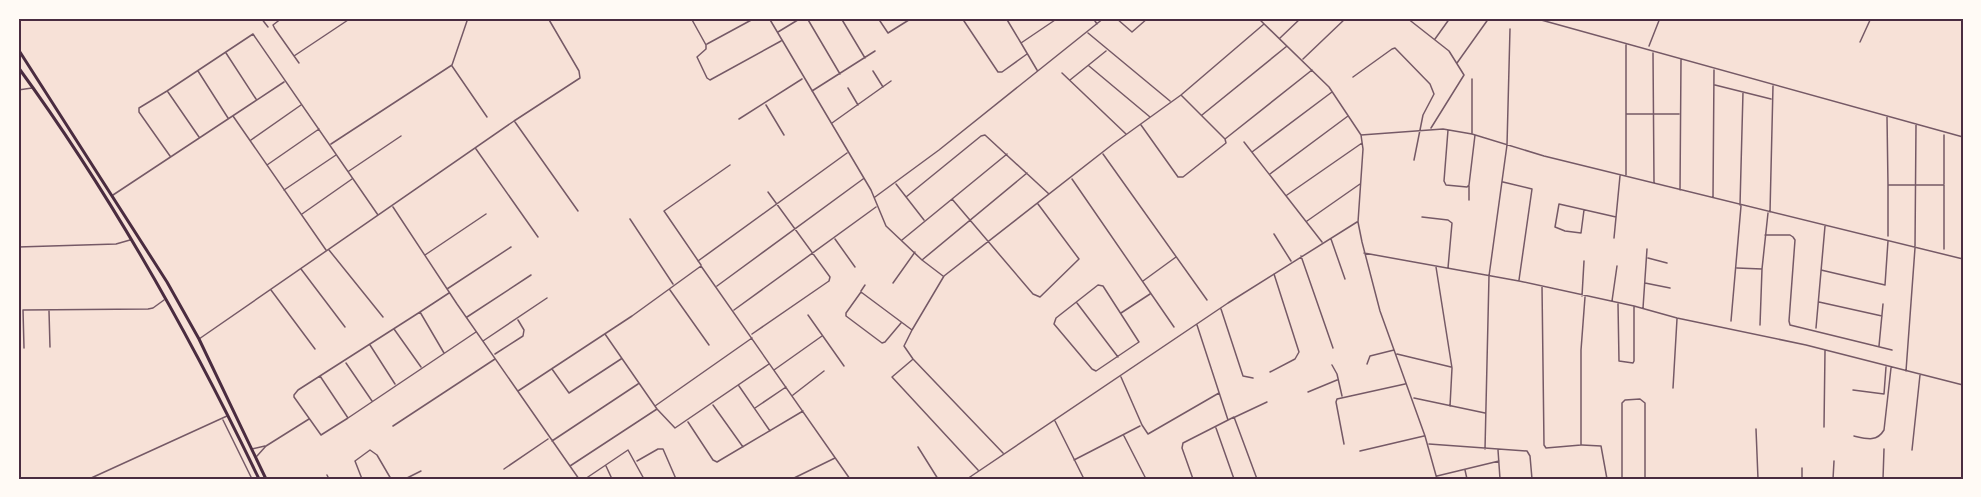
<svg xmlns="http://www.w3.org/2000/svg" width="1981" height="497" font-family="'Work Sans',sans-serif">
	<rect width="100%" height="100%" fill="#f7e1d7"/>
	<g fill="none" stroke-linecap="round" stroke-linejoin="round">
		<path stroke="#755966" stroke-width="1.5" d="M261 18 268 27
			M282 18 273 25 275 29 299 63
			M691 18 706 45V49L697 57 707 78 710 80 781 41
			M769 18 871 190 886 226 922 260 943 276
			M807 18 840 74
			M841 18 865 58
			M878 18 888 33 912 18
			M962 18 998 72H1002L1027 54
			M1006 18 1021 43
			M1093 18 1097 24
			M1116 18 1132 32 1148 18
			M1258 18 1329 87 1361 135 1363 149 1358 222 1362 242 1380 311 1425 436 1437 479
			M1407 18 1449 51 1464 75 1431 128
			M1534 18 1963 137
			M778 32 801 18
			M1088 33 1170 101
			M1280 38 1301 18
			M1435 39 1450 18
			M1860 42 1871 18
			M707 44 755 18
			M1626 45V175
			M1649 46 1660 18
			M226 53 256 99
			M1653 53 1654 183
			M294 56 351 18
			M1303 59 1346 18
			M1457 63 1489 18
			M452 66 487 117
			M1089 66 1150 117
			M1037 70 1021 43 1058 18
			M198 71 228 118
			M873 71 883 87
			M1062 73 1126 134
			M1353 77 1392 49 1395 48 1430 84 1434 94 1423 115 1414 160
			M1070 80 1106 51
			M1715 85 1771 99
			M848 88 858 105
			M18 90 32 88
			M812 91 875 51
			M168 92 199 137
			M766 105 784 135
			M1627 114H1679
			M1202 115 1287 46
			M233 116 326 250
			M1887 117 1888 185H1944V249
			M739 119 802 79
			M515 122 578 211
			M832 123 891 81
			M1141 125 1178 177H1183L1226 143 1225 139 1181 95
			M1448 130 1444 181 1446 185 1467 187 1469 185 1475 135
			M1472 133V79
			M1361 135 1443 129 1472 134 1544 156 1963 259
			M1225 139 1312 70
			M251 140 301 105
			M1244 142 1322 242
			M331 144 452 65 468 18
			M476 149 538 237
			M1252 152 1332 92
			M1103 154 1207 300
			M170 156 139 112V108L167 91 253 34 378 215
			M267 165 319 129
			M349 171 401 136
			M1270 174 1348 116
			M1072 179 1174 327
			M1503 182 1532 189 1519 280
			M896 184 924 220
			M1944 184V135
			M284 190 336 155
			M1680 190 1681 60
			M113 195 284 82
			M1287 195 1362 143
			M875 197 939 150 1104 18
			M906 197 981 136 985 135 1049 194
			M1713 197 1714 70
			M952 199 1033 294 1040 297 1079 259 1038 204
			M1469 200V186
			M1740 205 1743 92
			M393 207 457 304 579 479
			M1584 210 1581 233 1565 231 1555 227 1559 204 1616 217
			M1770 212 1773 86
			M302 214 352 179
			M1422 217 1448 220 1452 223 1448 268
			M630 219 673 284
			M1307 221 1360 184
			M1274 234 1291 261
			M1765 235H1790L1793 237 1795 240 1789 321 1790 325 1892 350
			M1888 236V185
			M1614 238 1620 176
			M835 239 855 267
			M1331 239 1345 279
			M902 240 1007 154
			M1915 246 1916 125
			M18 247 116 244 130 240
			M329 250 383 317
			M1364 253 1519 281 1634 306 1677 318 1806 345 1963 385
			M425 255 486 214
			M1301 256 1333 348
			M1648 258 1667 263
			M922 260 1027 173
			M698 261 847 153
			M701 265 664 211 730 165
			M1436 267 1452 368 1450 406
			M1737 268 1762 269
			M301 269 345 327
			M1821 270 1885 285 1888 241
			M1143 281 1176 257
			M893 283 915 252
			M1645 283 1670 288
			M1098 285 1103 286 1139 342 1096 371 1092 369 1054 324 1056 318Z
			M717 286 863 179
			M1542 286 1544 445 1546 448 1581 445V350L1585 297
			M447 289 511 247
			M271 290 315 349
			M670 290 709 345
			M861 291 865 285
			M1582 296 1584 261
			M1612 301 1617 266
			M1819 302 1882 316
			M1077 303 1118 357
			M1618 304 1619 361 1633 363 1634 361V307
			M1643 308 1647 249
			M1221 309 1243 376 1253 378
			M734 310 876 207
			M49 311 50 347
			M420 312 449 293
			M1121 313 1150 294
			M808 315 844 366
			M467 317 531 275
			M1731 321 1741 206
			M901 323 885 342 882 343 846 316V313L861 292 912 330
			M1197 325 1228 420
			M1760 325 1762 269 1768 213
			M1816 328 1825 226
			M394 329 421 367
			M605 334 657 409 675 428 769 364
			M752 334 829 281 830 277 768 192
			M199 339 514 121 580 78 579 71 548 18
			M483 341 547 298
			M370 345 395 384
			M1879 346 1883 304
			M24 348 23 310 148 309 153 308 164 300
			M495 354 523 336 524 330 518 320
			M1397 354 1451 367
			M912 360 892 377 978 470
			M346 363 372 401
			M1367 364 1370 356 1394 350
			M1332 365 1337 374 1342 396
			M552 369 569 393 621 359
			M774 370 822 336
			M1906 371 1915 248
			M1270 372 1295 359 1299 352 1274 274
			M320 376 348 418 321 435 294 397V395L298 390 420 312 444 353
			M1121 377 1142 425 1148 434 1219 393
			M739 386 770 431
			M1673 388 1677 319
			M1853 390 1884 394 1886 367
			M518 391 632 316 701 266 850 479
			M1308 392 1337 380
			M793 395 824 371
			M1414 398 1485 413
			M713 405 743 447
			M655 406 752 338
			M755 408 786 387
			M1235 417 1267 402
			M348 418 476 332
			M223 420 252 479
			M1055 421 1084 479
			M688 422 713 460 717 462 803 411
			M393 426 495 359
			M1824 427 1825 351
			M1216 428 1234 479
			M1756 429 1758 479
			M1124 436 1146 479
			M1854 436C1867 439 1877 442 1884 430L1891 368
			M552 441 638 384
			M1344 444 1336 402 1337 399 1405 384
			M1429 444 1527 451 1530 456 1532 479
			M1582 445 1601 446 1607 479
			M918 447 938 479
			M252 449 265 446
			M1485 449 1489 276 1507 145 1510 29
			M1498 450 1500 479
			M1912 450 1920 375
			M1360 451 1424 436
			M1003 453 913 359 904 346 912 330 944 276 1113 144 1181 95 1264 24
			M257 456 266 446 309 419
			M1074 460 1140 426
			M637 461 658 449H663L676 479
			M570 466 657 409
			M606 466 612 479
			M504 469 548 439
			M1465 470 1467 479
			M327 475 329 479
			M1437 476 1499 461
			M89 479 227 416
			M362 479 355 461 370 450 377 455 391 479
			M405 479 421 471
			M585 479 628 450 644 479
			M792 479 835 458
			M967 479 1228 303 1357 222
			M1193 479 1182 448 1183 443 1234 417 1257 479
			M1622 479V403L1625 400 1640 399 1645 403V479
			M1802 479V468
			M1833 479 1834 461
			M1883 479 1884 449"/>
		<path stroke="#4a2c40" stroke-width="3" d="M18 49 167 282 199 339 266 479
			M18 67C112 196 190 335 259 479"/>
	</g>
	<rect width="1981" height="497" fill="none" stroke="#fffaf5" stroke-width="39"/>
	<rect x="20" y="20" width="1942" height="458" fill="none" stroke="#4a2c40" stroke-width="2"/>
</svg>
